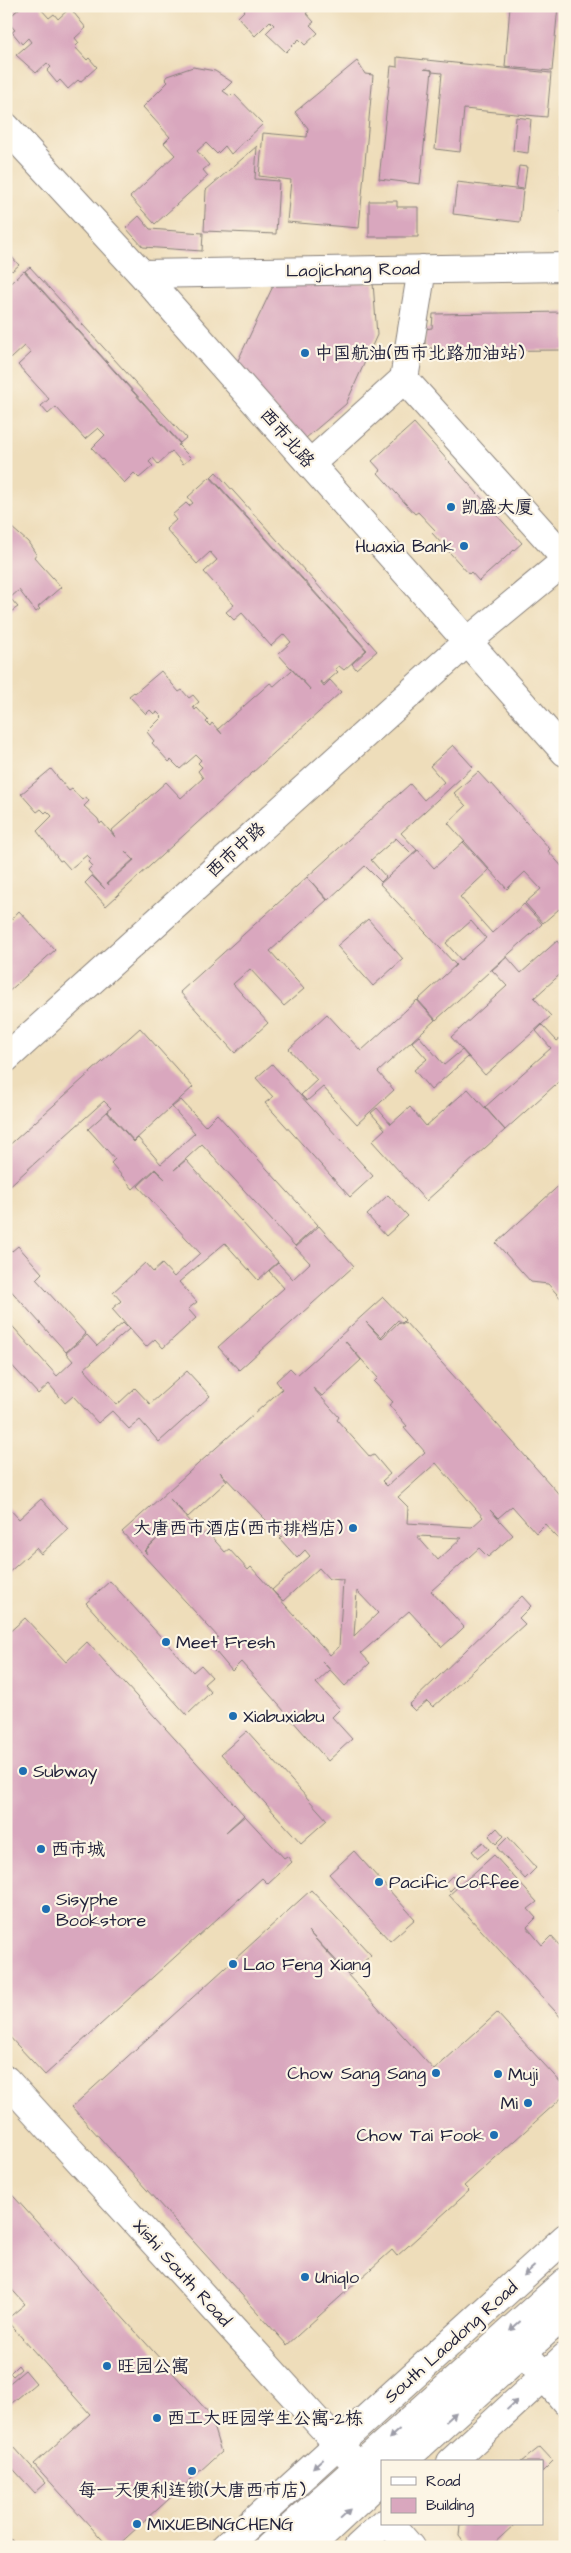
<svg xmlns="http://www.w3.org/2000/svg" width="571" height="2553" font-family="'Architects Daughter','LXGW WenKai TC',sans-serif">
	<rect width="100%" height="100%" fill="#fcf5e5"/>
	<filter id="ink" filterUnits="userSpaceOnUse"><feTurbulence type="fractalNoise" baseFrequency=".02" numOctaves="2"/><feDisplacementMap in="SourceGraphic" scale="10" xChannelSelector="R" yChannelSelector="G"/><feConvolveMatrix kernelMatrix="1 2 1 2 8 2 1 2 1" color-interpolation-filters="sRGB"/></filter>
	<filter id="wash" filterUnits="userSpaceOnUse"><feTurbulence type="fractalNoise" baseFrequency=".0096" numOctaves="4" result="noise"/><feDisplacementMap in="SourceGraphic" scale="20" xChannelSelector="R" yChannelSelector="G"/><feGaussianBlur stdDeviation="1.12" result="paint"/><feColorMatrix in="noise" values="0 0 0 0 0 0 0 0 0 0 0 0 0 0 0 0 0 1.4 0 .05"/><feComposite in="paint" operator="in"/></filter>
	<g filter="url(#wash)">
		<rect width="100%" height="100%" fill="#eeddba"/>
		<g id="blocks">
			<path fill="#d9a7be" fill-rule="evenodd" d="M6 6H21L12 15 22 6H41L40 8 49 18 54 14 58 19 70 8 86 28 75 38 79 43 75 47 87 60 89 58 97 67 80 82 78 80 68 89 60 80 57 83 47 71 51 67 47 63 36 73 16 55 31 42 28 38 22 44 12 32 15 30 6 20Z
				M249 6H304L309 11 306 13 314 22 310 25 318 33 305 45 299 39 286 52 266 33 274 25 270 21 255 36 238 17Z
				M510 6H558L552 71 505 67Z
				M397 57 551 73 547 117 464 109 460 152 435 149 442 73 432 72V70L424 69 432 70 420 184 379 179 391 66 397 67Z
				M357 61 365 74 373 75 359 228 287 222 291 180 259 176 263 133 307 137 308 128 295 112Z
				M193 67 215 71 232 82 223 91 230 96 233 93 263 124 231 154 225 146 217 154 206 143 197 151 209 165 203 170 208 176 155 224 130 197 175 155 164 143 170 137 143 107 168 82 165 79 167 76Z
				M516 117 531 119 528 153 513 151Z
				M257 146 255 179 279 181 276 234 204 231 206 190Z
				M519 166 527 167 524 189 516 188Z
				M561 174H565V213H561Z
				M457 182 523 190 520 222 453 214Z
				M369 201H397V207H418V237H369Z
				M139 216 150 229 203 233 202 251 143 247 126 228Z
				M9 254 19 265 12 271 6 265V256Z
				M30 267 186 438 180 443 25 271Z
				M24 271 180 444 178 445 191 458 183 464 172 451 158 464 153 458 149 462 153 466 139 478 134 473 124 483 92 448 105 435 98 428 85 439 56 407 48 414 41 406 49 399 18 365 31 353 25 346 12 358 6 352V287Z
				M275 282 373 283 377 335 346 404 306 438 233 371Z
				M565 312V350L432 351V348H425V329L432 328 433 314Z
				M414 423 522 543 479 581 471 572 469 574 432 533 435 530 418 512 415 514 378 473 381 471 372 461Z
				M216 472 377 651 356 669 352 664 367 650 211 477Z
				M210 477 366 650 344 670 339 666 335 669 338 672 324 684 320 681 324 686 330 680 341 692 106 906 85 883 92 876 105 889 88 870 92 866 88 862 91 859 87 855 70 869 62 860 60 861 37 831 52 816 47 811 45 813 41 809 37 812 21 794 51 769 69 791 72 789 82 800 86 797 89 801 84 806 98 819 100 824 102 822 116 838 111 831 166 782 181 798 203 778 198 771 202 767 198 763 201 760 196 755 180 769 171 760 169 762 152 743 154 741 147 732 162 717 157 712 154 714 150 710 146 714 129 696 134 692 135 693 161 671 179 692 182 690 189 698 193 695 199 702 193 707 195 710 197 708 208 720 206 722 210 726 212 723 222 734 218 729 270 683 274 686 292 670 311 690 278 654 291 642 284 634 271 646 242 613 234 620 226 612 234 605 204 572 217 560 210 552 197 564 166 529 176 520 172 515 186 503 189 506 193 503 188 497ZM125 851 134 860 108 883 109 885 107 883 133 860Z
				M6 527 8 529 11 527 28 542 36 554 34 557 61 587 38 607 40 609 36 612 19 590 10 598 18 607 6 615Z
				M453 745 473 767 401 833 417 850 412 854 396 838 371 860 386 877 381 882 365 866 328 900 307 877 410 784 424 800 444 782 430 766Z
				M478 772 490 785 492 784 550 849 548 851 565 870V916L559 909 543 923 525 903 541 889 525 872 507 889 448 823 466 806 454 793Z
				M463 842 489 870 460 897 492 933 524 904 542 924 436 1020 418 1000 456 965 380 884 418 850 434 868ZM471 921 486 938 461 960 446 943Z
				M307 877 327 900 270 951 304 989 284 1006 250 969 233 984 268 1023 235 1053 180 992Z
				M19 911 55 950 6 994V925Z
				M368 919 403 959 373 986 337 946Z
				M557 941 565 950V970L534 998 551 1016 485 1075 451 1037 507 986 492 970 507 957 521 973Z
				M417 1000 435 1020 378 1072 394 1090 357 1124 323 1087 307 1101 301 1095 317 1080 289 1049 327 1014 361 1051Z
				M542 1025 557 1041 565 1035V1076L505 1130 485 1107 551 1048 536 1031Z
				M140 1028 193 1087 134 1141 107 1111 111 1108 104 1101 6 1189V1148Z
				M419 1036 444 1065 462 1050 468 1057 431 1090 414 1070 427 1059 412 1042Z
				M272 1064 373 1176 350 1197 265 1103 273 1097 256 1078Z
				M468 1089 505 1130 426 1201 372 1141 385 1129 371 1113 377 1108 391 1124 410 1107 426 1126Z
				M181 1100 205 1126 217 1114 318 1225 295 1246 202 1144 174 1170 186 1160 278 1262 258 1280 225 1243 179 1282 197 1302 188 1309 196 1318 163 1348 155 1339 146 1347 112 1309 121 1301 113 1292 145 1263 153 1272 162 1264 174 1277 200 1253 138 1186 155 1170 165 1179 155 1169 133 1189 111 1163 115 1159 88 1129 107 1112 134 1142 138 1138 161 1164 195 1133 172 1107Z
				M565 1180V1303L548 1284 531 1282 496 1243Z
				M388 1195 408 1216 386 1236 367 1215Z
				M319 1226 354 1266 239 1370 218 1347 284 1288 269 1271 278 1263 293 1279 310 1263 295 1247Z
				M6 1245 12 1251 18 1246 42 1273 36 1279 86 1334 66 1352 6 1285Z
				M383 1297 405 1320 402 1323 398 1320 381 1337 366 1322 381 1339 399 1322 402 1324 405 1322 496 1423 565 1501V1546L545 1524 536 1533 512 1506 498 1518 490 1510 513 1535 488 1557 479 1548 431 1591 464 1627 460 1631 442 1647 409 1611 361 1653 370 1663 345 1686 322 1661 330 1670 316 1683 340 1709 332 1717 352 1739 328 1761 241 1662 232 1671 210 1645 218 1637 122 1532 282 1389 276 1381 290 1368 297 1375ZM345 1341 378 1378 374 1382 393 1402 389 1405 407 1426 404 1428 425 1452 387 1486 382 1481 390 1474 374 1455 370 1457 337 1420 339 1417 313 1388 322 1396 361 1360ZM436 1463 483 1517 472 1527 407 1523 408 1507 398 1497ZM220 1472 282 1537 280 1539 297 1558 305 1550 310 1556 272 1590 283 1601 319 1568 329 1579 343 1580 339 1647 330 1655 251 1567 248 1570 229 1549 225 1552 207 1532 203 1535 170 1499 188 1517 227 1481ZM163 1533 145 1551 147 1554 144 1551ZM417 1536 462 1538 438 1560ZM357 1591 378 1613 354 1636Z
				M6 1319 57 1376 73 1361 66 1353 87 1335 97 1346 123 1323 129 1329 84 1369 117 1405 135 1388 150 1404 187 1371 210 1396 159 1442 140 1420 129 1429 112 1411 98 1423 73 1396 65 1403 49 1384 38 1394 6 1359Z
				M41 1499 68 1529 41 1554 36 1548 6 1575V1505L19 1519Z
				M110 1581 193 1672 201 1665 212 1677 204 1684 211 1692 187 1715 86 1603Z
				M522 1596 531 1606 519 1618 525 1624 433 1707 427 1701 415 1711 409 1705Z
				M25 1618 66 1662 87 1642 244 1815 226 1832 245 1816 284 1858 287 1856 292 1862 268 1884 262 1878 45 2075 6 2033V1635Z
				M247 1731 327 1820 301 1843 221 1754Z
				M497 1828 504 1836 496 1844 489 1836Z
				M508 1837 536 1868 525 1879 497 1848Z
				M483 1842 489 1849 478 1858 472 1851Z
				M354 1851 415 1919 390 1941 329 1874Z
				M494 1855 537 1902 528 1909 536 1918 527 1927 542 1945 551 1936 560 1946 565 1941V2022L449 1895Z
				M452 1876 458 1883 450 1891 444 1884Z
				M311 1890 371 1955 350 1975 308 1931 434 2070 497 2013 565 2087V2095L464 2186 469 2191 397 2256 392 2250 287 2345 72 2107Z
				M6 2188 209 2413 221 2452 116 2547H109L34 2464 90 2414 6 2320 25 2304 6 2283Z
				M18 2365 21 2369 13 2376 10 2373Z
				M25 2370 36 2383 6 2408V2386Z
				M6 2438 46 2483 35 2493 6 2461Z
				M540 2447 553 2461 542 2472V2462H521Z
				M460 2524H515L490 2547H467L459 2536Z
				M6 2534 18 2547H6Z"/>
		</g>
	</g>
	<g filter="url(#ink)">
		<use href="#blocks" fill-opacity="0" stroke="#88807a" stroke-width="1"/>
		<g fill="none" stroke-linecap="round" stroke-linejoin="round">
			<g stroke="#88807a" stroke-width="30">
				<path id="minor" d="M6 127 142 274 565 752
					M142 274 565 267
					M404 379 565 558
					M310 464 404 379 422 269
					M6 1058 467 642 565 561
					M6 2080 358 2466
					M532 2362 565 2401
					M451 2462 565 2357
					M390 2524 410 2547
					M225 2547 565 2238
					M358 2547 383 2524"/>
			</g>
			<g stroke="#88807a" stroke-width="30">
				<path id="major" d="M402 2462 565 2314
					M269 2547 565 2282
					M309 2547 382 2479"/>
			</g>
			<use href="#minor" stroke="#fff" stroke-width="28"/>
			<use href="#major" stroke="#fff" stroke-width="28"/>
		</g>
		<defs><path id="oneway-solid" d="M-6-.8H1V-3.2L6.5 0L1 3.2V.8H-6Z" transform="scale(1.25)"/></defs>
		<g fill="#9c9ca7">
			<use href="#oneway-solid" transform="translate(529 2271) rotate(138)"/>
			<use href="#oneway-solid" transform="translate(515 2326) rotate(138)"/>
			<use href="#oneway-solid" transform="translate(512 2405) rotate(-43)"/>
			<use href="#oneway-solid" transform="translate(451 2417) rotate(-42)"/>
			<use href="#oneway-solid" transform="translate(394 2434) rotate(138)"/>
			<use href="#oneway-solid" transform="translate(318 2463) rotate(138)"/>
			<use href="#oneway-solid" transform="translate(345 2514) rotate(-43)"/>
		</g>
	</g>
	<g fill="#1f6fb2" stroke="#fcf5e5" stroke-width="2">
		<circle cx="305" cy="353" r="5"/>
		<circle cx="451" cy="507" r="5"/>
		<circle cx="464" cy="546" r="5"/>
		<circle cx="353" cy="1528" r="5"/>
		<circle cx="166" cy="1642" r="5"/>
		<circle cx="233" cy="1716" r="5"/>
		<circle cx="23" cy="1771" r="5"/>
		<circle cx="41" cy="1849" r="5"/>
		<circle cx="379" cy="1882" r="5"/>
		<circle cx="46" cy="1909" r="5"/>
		<circle cx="233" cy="1964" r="5"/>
		<circle cx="436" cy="2073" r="5"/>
		<circle cx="498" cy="2074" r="5"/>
		<circle cx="528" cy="2103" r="5"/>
		<circle cx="494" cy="2135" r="5"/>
		<circle cx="305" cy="2277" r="5"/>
		<circle cx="107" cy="2366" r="5"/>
		<circle cx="157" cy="2418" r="5"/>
		<circle cx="192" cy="2471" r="5"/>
		<circle cx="137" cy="2524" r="5"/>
	</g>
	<g text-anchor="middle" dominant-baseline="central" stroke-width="4.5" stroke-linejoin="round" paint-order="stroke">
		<g font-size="18" fill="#22223b" stroke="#fcf5e5">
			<text transform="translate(353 270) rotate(-1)">Laojichang Road</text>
			<text transform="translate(287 438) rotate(49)">西市北路</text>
			<text transform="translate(236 850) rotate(-42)">西市中路</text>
			<text transform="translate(182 2273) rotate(48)">Xishi South Road</text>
			<text transform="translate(451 2342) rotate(-42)">South Laodong Road</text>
		</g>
		<g font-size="18" fill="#22223b" stroke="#fcf5e5" text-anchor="start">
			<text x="315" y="353">中国航油(西市北路加油站)</text>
			<text x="461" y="507">凯盛大厦</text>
			<text x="454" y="546" text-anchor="end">Huaxia Bank</text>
			<text x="343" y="1528" text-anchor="end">大唐西市酒店(西市排档店)</text>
			<text x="176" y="1642">Meet Fresh</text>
			<text x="243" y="1716">Xiabuxiabu</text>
			<text x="33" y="1771">Subway</text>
			<text x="51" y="1849">西市城</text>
			<text x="389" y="1882">Pacific Coffee</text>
			<text x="56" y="1899">Sisyphe<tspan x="56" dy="21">Bookstore</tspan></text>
			<text x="243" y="1964">Lao Feng Xiang</text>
			<text x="426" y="2073" text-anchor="end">Chow Sang Sang</text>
			<text x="508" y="2074">Muji</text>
			<text x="518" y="2103" text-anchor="end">Mi</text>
			<text x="484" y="2135" text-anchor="end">Chow Tai Fook</text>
			<text x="315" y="2277">Uniqlo</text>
			<text x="117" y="2366">旺园公寓</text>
			<text x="167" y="2418">西工大旺园学生公寓-2栋</text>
			<text x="192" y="2490" text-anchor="middle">每一天便利连锁(大唐西市店)</text>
			<text x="147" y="2524">MIXUEBINGCHENG</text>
		</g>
	</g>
	<rect width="571" height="2553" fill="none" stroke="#fcf5e5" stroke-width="25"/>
	<rect x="381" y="2460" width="162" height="65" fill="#fcf5e5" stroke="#a5a1a1"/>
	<rect x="391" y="2477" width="25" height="8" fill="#ffffff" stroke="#a5a1a1"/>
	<text x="426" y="2486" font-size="15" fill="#22223b">Road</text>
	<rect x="391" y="2498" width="25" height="15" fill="#d9a7be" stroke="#a5a1a1"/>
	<text x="426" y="2510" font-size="15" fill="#22223b">Building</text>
</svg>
